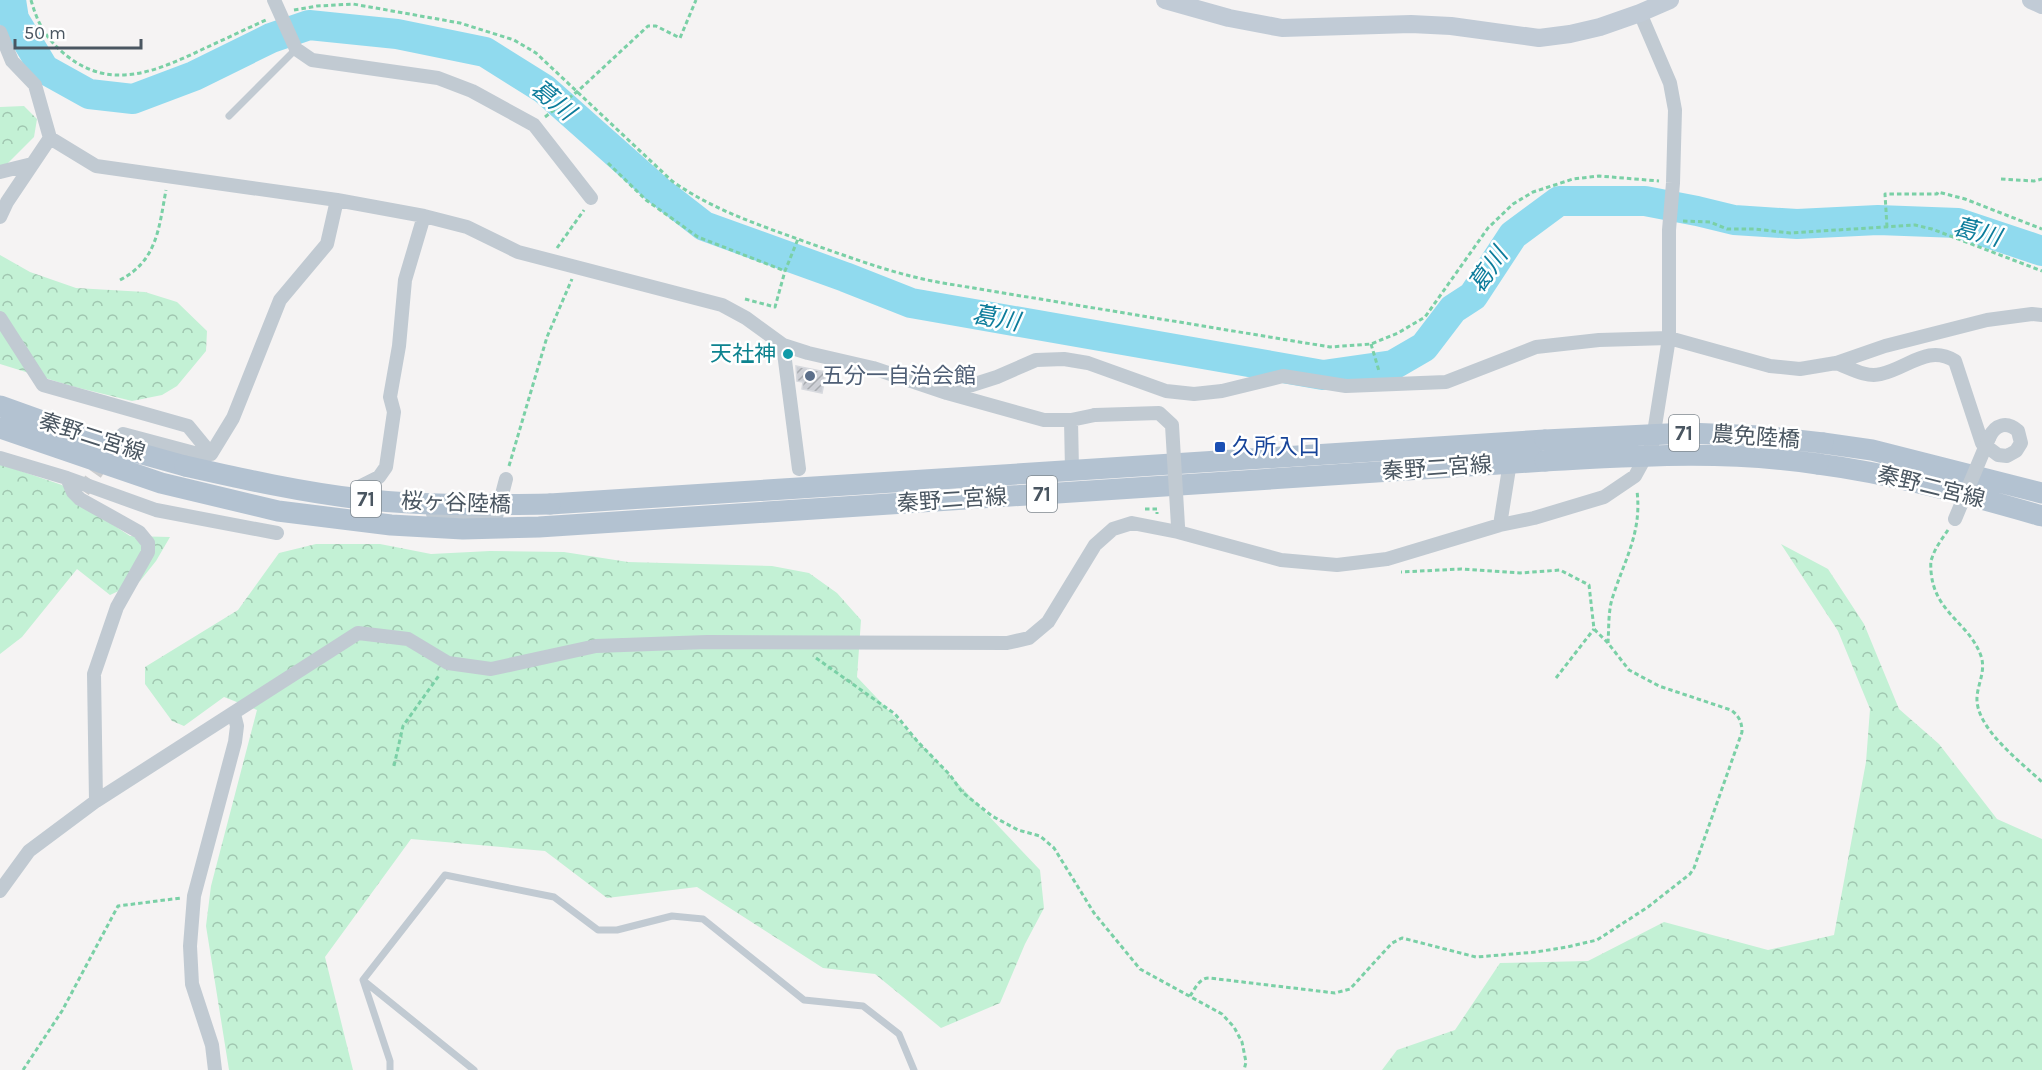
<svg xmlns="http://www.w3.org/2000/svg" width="2042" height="1070" font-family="Karla,'Noto Sans JP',sans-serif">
	<defs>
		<pattern id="forest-crowns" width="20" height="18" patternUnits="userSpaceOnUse" patternTransform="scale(1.5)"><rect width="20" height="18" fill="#c3f1d5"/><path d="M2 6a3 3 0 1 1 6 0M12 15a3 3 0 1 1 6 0" fill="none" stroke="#a0c6b0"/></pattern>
		<pattern id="building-hatch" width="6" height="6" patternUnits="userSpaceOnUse" patternTransform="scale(1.5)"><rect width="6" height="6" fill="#cdcfd5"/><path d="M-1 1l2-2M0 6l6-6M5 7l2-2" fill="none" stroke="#a8abb0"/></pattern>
	</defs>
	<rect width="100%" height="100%" fill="#f5f3f3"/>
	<path fill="url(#forest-crowns)" d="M24 106 37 119 34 137 0 171V107Z
		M0 255 30 272 76 288 145 292 177 302 207 331 206 351 177 386 162 395 132 401 71 386 0 364Z
		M0 464 62 485 80 503 130 536 170 537 156 561 140 581 110 595 77 569 22 637 0 654Z
		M316 544H380L431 554 490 551 564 552 628 562 772 566 809 573 837 593 861 620 857 677 1040 870 1044 908 1025 944 1000 1003 941 1028 875 974 823 968 697 887 607 898 545 851 411 839 325 957 353 1070H229L206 926 211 886 257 710 224 697 184 726 172 721 145 684V667L238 610 279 553Z
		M1781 544 1828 569 1864 624 1899 709 1939 744 1997 819 2042 839V1070H1382L1397 1050 1455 1030 1500 963 1588 961 1664 922 1768 950 1834 935 1866 762 1870 709 1838 631Z"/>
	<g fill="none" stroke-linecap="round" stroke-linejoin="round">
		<path stroke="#90daee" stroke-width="30" d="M11 0 14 19 44 69 89 94 133 99 194 76 271 38 309 25 397 34 485 52 544 89 659 191 704 226 845 277 911 303 1323 375 1393 365 1424 347 1453 309 1473 296 1513 235 1559 201H1645L1697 211 1734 220 1797 224 1878 220 1958 223 2042 251"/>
	</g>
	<path fill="url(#building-hatch)" stroke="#d7d9de" stroke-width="1.5" d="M796 366 826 372 822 393 802 389 803 382 797 381Z"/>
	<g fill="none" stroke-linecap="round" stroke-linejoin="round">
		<path stroke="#caccce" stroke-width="14" stroke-dasharray="14 7" stroke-linecap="butt" d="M83 491 106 458"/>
		<path stroke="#7ad0a6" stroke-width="3" stroke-dasharray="4.5 3" stroke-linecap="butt" d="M31 0C38 25 47 40 67 56 111 91 157 71 201 50 223 40 246 29 268 19
			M294 10 317 6 353 4 460 23 514 40 536 53 672 181C715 211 757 224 806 242 852 258 896 275 943 283L1330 347 1371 344 1398 333 1425 317 1488 228 1513 204 1533 192 1573 179 1599 176 1659 181
			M545 117 578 91 648 26H656L680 38 696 0
			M608 163 646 200 698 237 785 271
			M2001 179 2034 181 2042 179
			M1683 221 1710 222 1727 229H1755L1790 233 1915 225 1932 229 2042 271
			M1887 227 1885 194H1937L1938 192 1965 199 2042 229
			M557 248 584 210
			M120 280C157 261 159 228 166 190
			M745 299 775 307 785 271 798 239
			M1371 344 1379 371
			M509 466 547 337 572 279
			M1145 509H1157V514
			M1948 530C1942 539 1935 548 1932 558 1930 562 1931 567 1931 571 1934 613 1969 622 1981 656 1986 671 1978 683 1977 697 1975 728 2021 762 2042 782
			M1608 643C1609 628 1608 610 1613 596 1625 559 1642 532 1637 491
			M816 658 895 714 918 742 950 775 962 792 992 816 1018 830 1040 836 1054 848 1094 913 1140 969 1222 1014 1234 1027 1242 1042 1246 1062 1244 1070
			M1556 678 1594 629
			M394 766 403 726 440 674
			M1190 996C1195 989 1199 978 1209 978L1335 993 1350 989 1392 943 1402 938 1476 957 1536 952 1567 947 1597 940 1648 907 1690 874 1694 868 1742 732C1742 722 1739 716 1731 710L1659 686 1629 670 1608 643 1594 629 1589 585 1560 570 1520 573 1461 569 1401 572
			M23 1070 62 1011 118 906 181 898"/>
		<path stroke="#c1cad2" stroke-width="7" d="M229 116 296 49
			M364 981 474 1070
			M390 1070V1061L363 980 445 875 554 897 598 930H617L672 916 703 919 804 1000 863 1006 899 1034 914 1070"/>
		<path stroke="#c1cad2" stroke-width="14" d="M274 0 296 49 312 60 438 78 472 91 534 125 591 198
			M0 32 12 61 35 85 50 138 96 166 337 200 424 216 467 227 518 252 722 305 746 318 783 345 808 353 873 368 947 393 1044 420H1071L1095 415
			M0 172 32 164
			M0 217 7 202 50 138
			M0 318 43 385 188 426 211 454
			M783 345 799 469
			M1836 363C1850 368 1866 378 1881 374 1908 368 1928 344 1955 361L1982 443 1998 455 2007 456 2016 451 2021 443 2018 431C2007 421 1995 424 1989 438
			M947 393 997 377 1036 360 1064 359 1088 363 1166 391 1194 394 1222 391 1283 376 1346 386 1446 382 1536 347 1599 340 1669 338 1770 366 1800 369 1836 363 1885 346 1987 320 2032 314 2042 315
			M1071 420 1072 470
			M123 434 198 454H211
			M211 454 233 418 280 300 327 244 337 200
			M0 458 67 478 156 510 277 533
			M67 478 73 492 80 499 139 532 148 543V552L117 607 94 674 96 801
			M370 500 360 493 361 486 379 477 386 467 394 412 390 397 399 346 405 280 424 216
			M433 514 496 517 506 479
			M1500 525 1511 456
			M0 891 29 851 96 801 358 633 408 639 448 663 491 669 596 646 707 642 1007 643 1029 638 1048 622 1095 545 1113 529 1132 523 1178 532 1281 560 1337 565 1387 559 1500 525 1534 518 1604 497 1635 476 1652 445 1669 338V230L1673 183 1675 110 1670 83 1640 13
			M215 1070 212 1045 192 984 190 946 194 896 235 742 237 726 234 714"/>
		<path stroke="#c1cbd6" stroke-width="18" d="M1165 0 1229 18 1282 28 1411 24 1451 26 1539 38 1570 34 1600 27 1640 13 1670 0
			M2031 0 2042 5"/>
		<path stroke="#b3c2d1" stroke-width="21" d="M0 406 106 444 185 466
			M0 428 161 483 278 511 391 525 463 529 539 527 1545 461
			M1823 443 1872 450 2042 493
			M1818 464C1895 474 1968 495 2042 516
			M550 504 1545 440"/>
		<path stroke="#c1cad2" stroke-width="14" d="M1095 415 1159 413 1172 425 1178 526
			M1955 519 1989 438"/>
		<path stroke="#b3c2d1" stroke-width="21" d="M1545 440 1687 433 1761 436 1823 443
			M1545 461C1639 456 1724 450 1818 464
			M185 466C243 479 301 492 361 499 424 506 487 505 550 504"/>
	</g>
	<circle fill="#0f9aa8" stroke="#fff" stroke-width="2" cx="788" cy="354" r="6"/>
	<circle fill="#5c6f8a" stroke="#fff" stroke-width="2" cx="810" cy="376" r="6"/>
	<rect fill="#1a4fb4" stroke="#fff" stroke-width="2" x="1214" y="441" width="12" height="12" rx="3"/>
	<g text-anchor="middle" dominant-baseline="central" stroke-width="5" stroke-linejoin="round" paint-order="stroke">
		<g fill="#fff" stroke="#808990" stroke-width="1.5">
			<rect x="1669" y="415" width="30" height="36" rx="4.5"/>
			<rect x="1027" y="476" width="30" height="36" rx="4.5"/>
			<rect x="351" y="481" width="30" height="36" rx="4.5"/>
		</g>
		<g font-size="21" font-weight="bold" fill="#4a5661">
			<text x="1684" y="433">71</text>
			<text x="1042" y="494">71</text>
			<text x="366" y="499">71</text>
		</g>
		<g font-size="22" fill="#0d838f" stroke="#fff" text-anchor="end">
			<text x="776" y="354">天社神</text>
		</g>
		<g font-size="22" fill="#4e5e75" stroke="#fff" text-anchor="start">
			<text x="822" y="376">五分一自治会館</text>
		</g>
		<g font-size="22" fill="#4a5661" stroke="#fff">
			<text transform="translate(92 437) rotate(18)">秦野二宮線</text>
			<text transform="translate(1756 437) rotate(4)">農免陸橋</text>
			<text transform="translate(1437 468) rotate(-4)">秦野二宮線</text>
			<text transform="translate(1931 487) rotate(14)">秦野二宮線</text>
			<text transform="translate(952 500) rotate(-4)">秦野二宮線</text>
			<text transform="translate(456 503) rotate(2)">桜ヶ谷陸橋</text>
		</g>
		<g font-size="22" fill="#164399" stroke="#fff" text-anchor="start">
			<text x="1232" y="447">久所入口</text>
		</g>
		<g font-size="24" font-style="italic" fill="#0c7c9b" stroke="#fff">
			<text transform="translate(553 100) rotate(39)">葛川</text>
			<text transform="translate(1977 232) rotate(15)">葛川</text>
			<text transform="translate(1488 270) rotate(-55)">葛川</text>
			<text transform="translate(996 318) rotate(10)">葛川</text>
		</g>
	</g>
	<path d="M15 39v9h126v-9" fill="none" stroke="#4a5661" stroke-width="3"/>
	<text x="24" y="39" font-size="18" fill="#4a5661" stroke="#ffffff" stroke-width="4.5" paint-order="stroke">50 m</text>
</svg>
